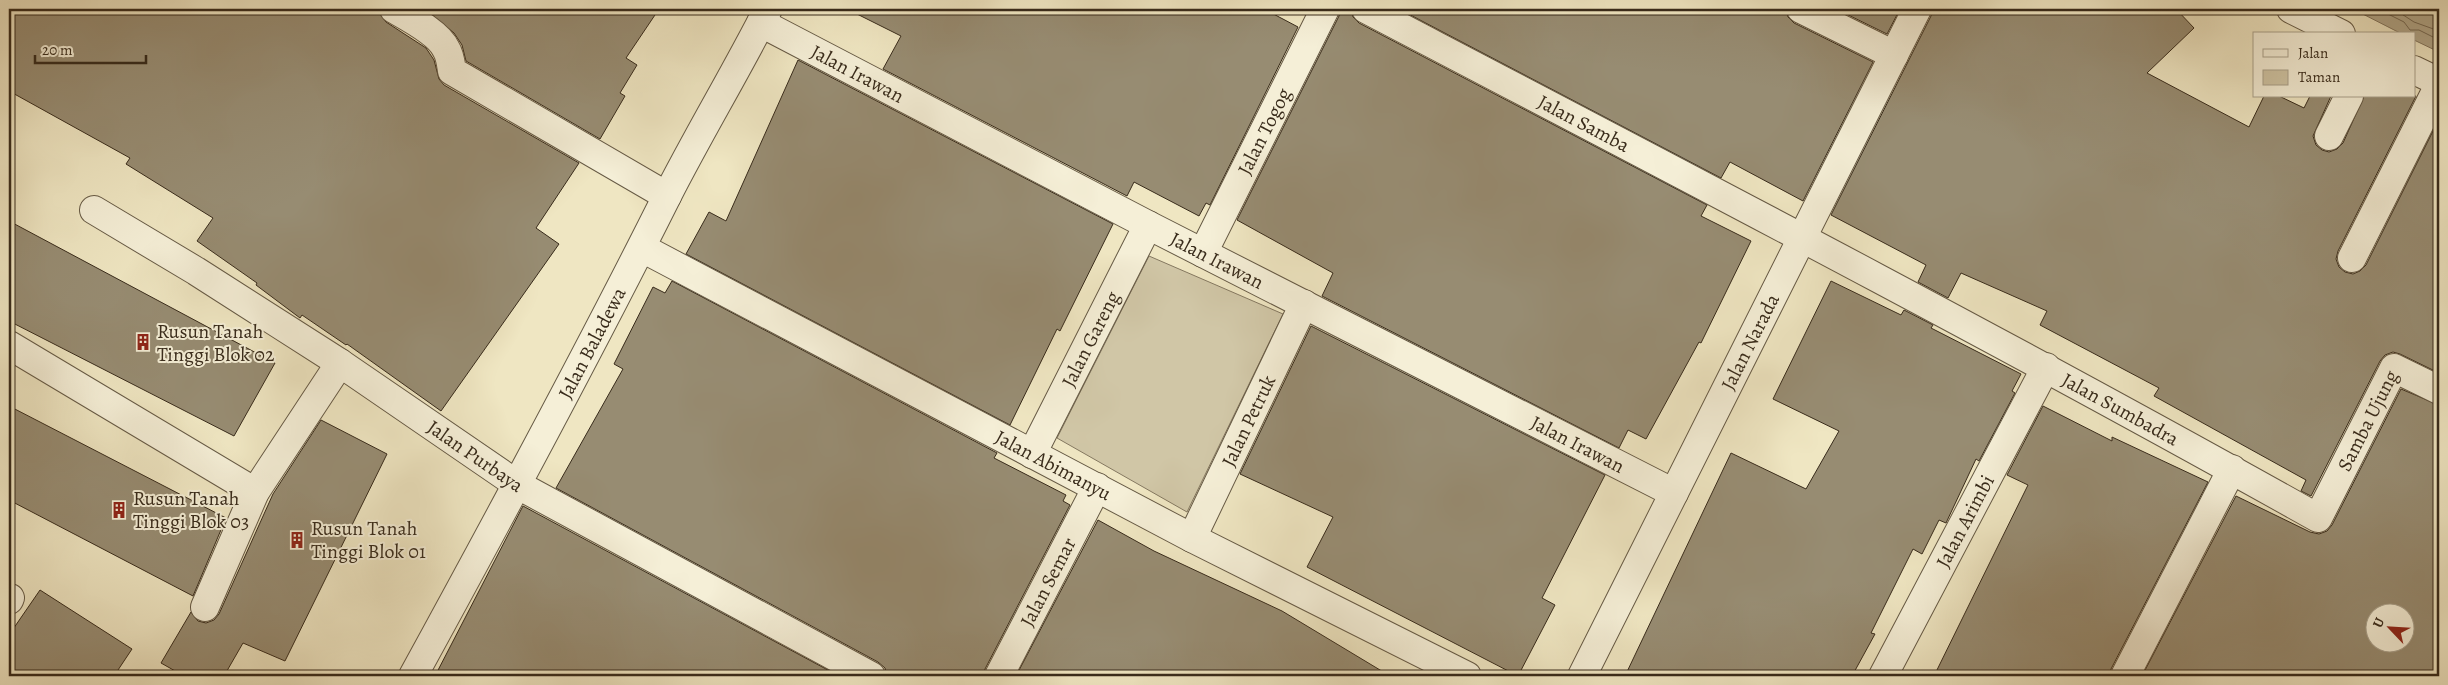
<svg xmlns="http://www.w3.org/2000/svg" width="2448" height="685" font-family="Alegreya,serif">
	<rect width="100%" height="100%" fill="#efe6c2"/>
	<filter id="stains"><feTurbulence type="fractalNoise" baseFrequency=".004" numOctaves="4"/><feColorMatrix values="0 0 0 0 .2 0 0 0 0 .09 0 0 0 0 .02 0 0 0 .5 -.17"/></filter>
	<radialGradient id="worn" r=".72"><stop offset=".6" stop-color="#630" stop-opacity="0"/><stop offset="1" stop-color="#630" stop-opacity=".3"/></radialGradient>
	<path fill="#d0c6a6" stroke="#847860" d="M1149 256 1283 314 1187 512 1057 438Z"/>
	<path fill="#b1a689" stroke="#81755d" d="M2353 9H2439V52L2414 40V34H2402Z"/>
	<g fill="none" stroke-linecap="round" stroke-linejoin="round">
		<path stroke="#746852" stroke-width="1" d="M2378 9 2404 22 2410 30H2419L2439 40
			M2394 9 2414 22 2439 31"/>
	</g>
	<path fill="#978c72" stroke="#382b1b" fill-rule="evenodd" d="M9 9H374L379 12 386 22 426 48 434 60 439 79 444 85 579 163 536 228 559 244 441 411 347 344 346 345 302 315 300 318 256 285 257 283 197 241 213 218 126 164 130 158 9 91Z
		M425 9H659L626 58 637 65 620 93 625 96 600 139 466 61 462 45 454 33Z
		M847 9H1264L1298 27 1210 205 1206 203 1199 216 1134 182 1127 196 883 69 901 36Z
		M1341 9H1351L1353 17 1359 23 1707 205 1701 216 1751 241 1701 343 1699 342 1646 439 1628 430 1619 448 1322 296 1333 273 1237 220 1339 16Z
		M1399 9H1786L1788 17 1794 23 1873 62 1803 201 1730 162 1721 178Z
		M1836 9H1900L1887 34Z
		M1933 9H2176L2194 28 2147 73 2249 127 2264 96H2279L2304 108 2310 96H2331L2313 136 2316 145 2322 150 2329 152 2337 149 2343 143 2364 96H2416L2338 251 2336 259 2339 267 2345 272 2353 274 2360 271 2366 265 2439 119V373L2400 354 2393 352 2385 355 2380 361 2311 496 2301 491 2306 480 2154 396 2159 388 2040 325 2047 311 1961 273 1948 298 1918 282 1926 265 1831 215 1931 16Z
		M798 60 1113 224 1060 331 1057 329 1010 425 686 254 709 212 726 221Z
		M9 221 275 363 234 436 9 321Z
		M672 281 997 453 994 458 1066 495 1063 501 1070 505 985 669 983 676H887L885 668 878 662 556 488 623 369 614 364 653 287 665 293Z
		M1831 281 1901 315 1904 310 1933 325 1931 328 2021 374 2012 391 2015 393 1979 461 1976 459 1946 523 1939 520 1922 554 1913 549 1871 633 1875 634 1852 676H1625L1731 453 1806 489 1839 431 1773 399Z
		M1311 326 1605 475 1542 598 1555 605 1518 676 1307 567 1333 517 1240 474Z
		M2401 389 2439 405V676H2142L2236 496 2310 532 2319 534 2327 531 2332 525ZM2376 612H2406V642H2376Z
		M9 406 226 518 193 596 9 500Z
		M2043 406 2112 441V437L2208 482 2111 669 2109 676H1934L2028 485 2007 475Z
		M321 420 387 454 285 661 243 643 224 676H184L161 663 191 612 198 621 206 623 214 620 219 614 273 494Z
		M523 506 839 676H435Z
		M1098 520 1154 551 1282 611 1390 676H1016Z
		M40 590 132 649 114 676H9V635Z"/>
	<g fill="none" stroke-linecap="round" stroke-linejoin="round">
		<g stroke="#665a45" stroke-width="30">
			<g id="minor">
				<path d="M394 9C408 17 439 33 446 49 450 55 451 64 452 71L667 196"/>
				<path id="s1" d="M1366 9C1685 176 2004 342 2318 518L2394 368 2439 390"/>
				<path d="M1801 9 1894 55"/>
				<path d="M2291 9 2341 34"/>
				<path id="s2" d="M761 23 1148 225 1674 493"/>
				<path d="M2414 70 2439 82"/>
				<path d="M2329 136 2349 96"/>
				<path id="s3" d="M94 210 196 271 340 363 518 485 871 676"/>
				<path id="s4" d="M642 248 1192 538 1467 676"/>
				<path id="s5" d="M1203 253 1325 9"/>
				<path d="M2352 258 2439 85"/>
				<path d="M9 345 255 492"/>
				<path id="s6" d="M1032 454 1148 225"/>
				<path id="s7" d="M1192 538 1304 304"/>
				<path d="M9 600 10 598"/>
				<path d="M205 607 255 492 340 363"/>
				<path id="s8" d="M413 676C500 517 586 358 667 196 699 133 736 72 768 9"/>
				<path id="s9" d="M999 676 1097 487"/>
				<path id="s10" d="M1582 676 1917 9"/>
				<path id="s11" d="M1883 676 2046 367"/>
				<path d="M2125 676 2232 469"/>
			</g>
		</g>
		<use href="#minor" stroke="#f5efd7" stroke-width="28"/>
	</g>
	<defs>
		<g id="building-bare" transform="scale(1.35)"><path d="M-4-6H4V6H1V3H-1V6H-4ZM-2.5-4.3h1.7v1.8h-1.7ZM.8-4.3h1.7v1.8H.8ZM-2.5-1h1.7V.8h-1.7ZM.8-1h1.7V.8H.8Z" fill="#8f2418" stroke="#f5efd7" stroke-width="2.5" paint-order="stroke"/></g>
	</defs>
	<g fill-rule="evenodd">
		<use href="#building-bare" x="143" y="342"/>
		<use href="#building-bare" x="119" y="510"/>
		<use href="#building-bare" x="297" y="540"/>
	</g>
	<g text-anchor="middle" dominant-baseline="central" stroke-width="4" stroke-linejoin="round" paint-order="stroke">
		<g font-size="20" fill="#382b1b" stroke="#f5efd7">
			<text stroke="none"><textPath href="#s2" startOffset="109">Jalan Irawan</textPath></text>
			<text stroke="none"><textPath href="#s1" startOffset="246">Jalan Samba</textPath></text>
			<text stroke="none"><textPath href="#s5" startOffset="136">Jalan Togog</textPath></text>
			<text stroke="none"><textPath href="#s2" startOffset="514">Jalan Irawan</textPath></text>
			<text stroke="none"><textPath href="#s6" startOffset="129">Jalan Gareng</textPath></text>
			<text stroke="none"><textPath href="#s8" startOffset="378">Jalan Baladewa</textPath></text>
			<text stroke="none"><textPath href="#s10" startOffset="374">Jalan Narada</textPath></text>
			<text stroke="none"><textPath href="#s1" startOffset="854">Jalan Sumbadra</textPath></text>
			<text stroke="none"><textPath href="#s7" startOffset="130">Jalan Petruk</textPath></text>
			<text stroke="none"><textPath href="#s1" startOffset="1189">Samba Ujung</textPath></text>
			<text stroke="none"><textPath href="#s2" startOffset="919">Jalan Irawan</textPath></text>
			<text stroke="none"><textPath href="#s3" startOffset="454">Jalan Purbaya</textPath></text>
			<text stroke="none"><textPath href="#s4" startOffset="465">Jalan Abimanyu</textPath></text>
			<text stroke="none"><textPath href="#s11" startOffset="175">Jalan Arimbi</textPath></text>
			<text stroke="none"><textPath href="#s9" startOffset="106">Jalan Semar</textPath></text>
		</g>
		<g font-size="20" fill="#382b1b" stroke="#f5efd7" text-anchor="start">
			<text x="157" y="331">Rusun Tanah<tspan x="157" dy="23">Tinggi Blok 02</tspan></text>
			<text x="133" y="498">Rusun Tanah<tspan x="133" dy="23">Tinggi Blok 03</tspan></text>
			<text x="311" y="528">Rusun Tanah<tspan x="311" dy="23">Tinggi Blok 01</tspan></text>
		</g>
	</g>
	<rect width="2448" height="685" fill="none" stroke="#efe6c2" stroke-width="30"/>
	<rect x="10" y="10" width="2428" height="665" fill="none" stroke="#382b1b" stroke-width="2.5"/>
	<rect x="15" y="15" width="2418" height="655" fill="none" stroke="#382b1b"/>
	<rect x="2253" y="32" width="162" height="65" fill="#f5efd7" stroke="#a9a18c"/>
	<rect x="2263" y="49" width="25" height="8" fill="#f5efd7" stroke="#a9a18c"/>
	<text x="2298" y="58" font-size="15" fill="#382b1b">Jalan</text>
	<rect x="2263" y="70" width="25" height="15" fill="#d0c6a6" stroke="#a9a18c"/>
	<text x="2298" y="82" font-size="15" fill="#382b1b">Taman</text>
	<g transform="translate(2390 628) rotate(295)"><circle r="24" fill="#f5efd7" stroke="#a9a18c"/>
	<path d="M0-4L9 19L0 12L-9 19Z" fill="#8f2418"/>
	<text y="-8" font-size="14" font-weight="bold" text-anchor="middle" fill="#382b1b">U</text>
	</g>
	<path d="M35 55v8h111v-8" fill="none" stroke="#382b1b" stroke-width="2.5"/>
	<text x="42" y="55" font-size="15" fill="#382b1b" stroke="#f5efd7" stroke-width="4" paint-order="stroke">20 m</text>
	<rect width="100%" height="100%" filter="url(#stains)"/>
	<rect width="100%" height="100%" fill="url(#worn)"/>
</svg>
